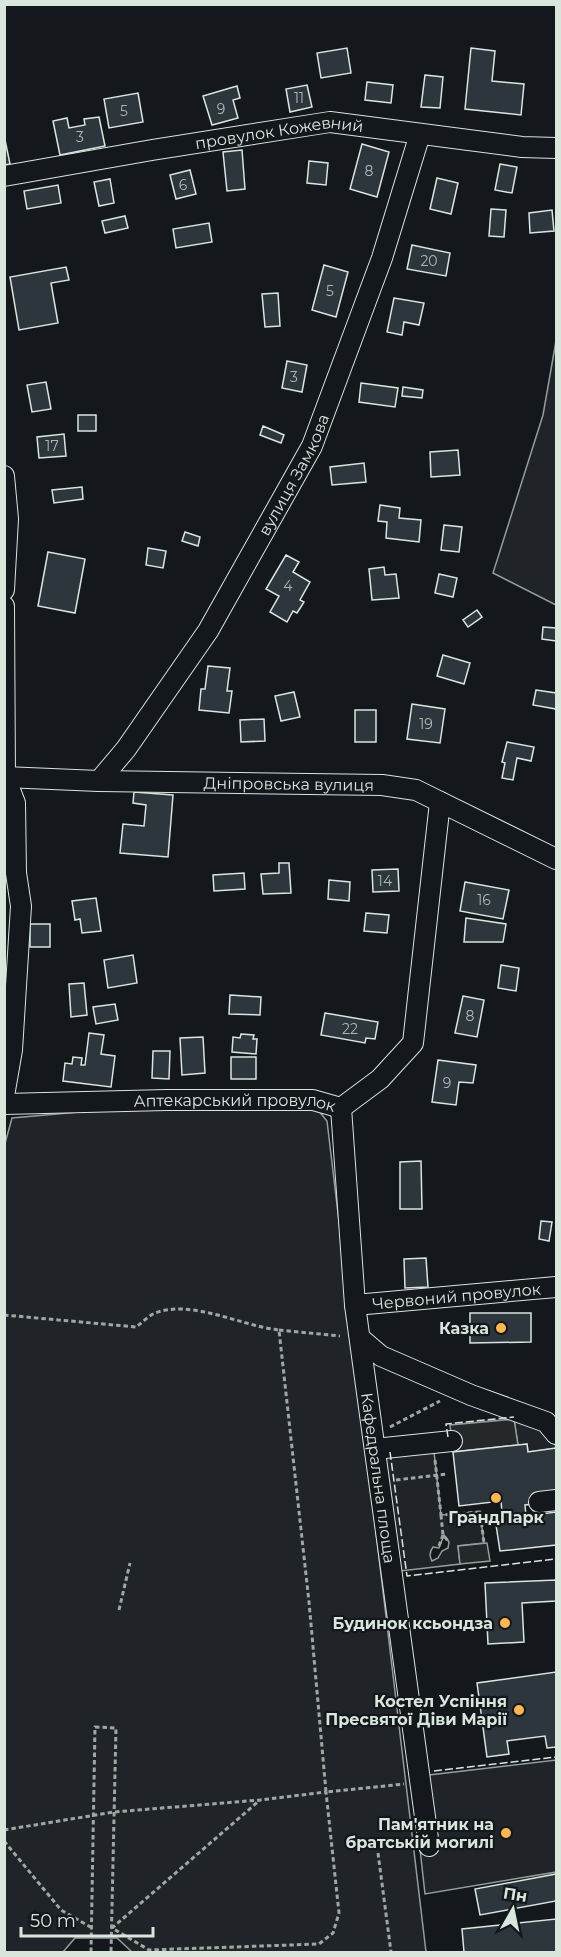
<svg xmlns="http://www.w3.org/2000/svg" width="561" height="1957" font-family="Montserrat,sans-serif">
	<rect width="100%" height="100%" fill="#14181c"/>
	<path fill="#202428" stroke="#939e99" stroke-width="1.5" fill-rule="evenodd" d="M556 341V605L493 573 543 415Z
		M304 1106 318 1110 327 1121 426 1952H132L117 1938H75L63 1952H5L4 1147 12 1118 135 1107Z
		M514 1419 528 1420 554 1440 556 1448 528 1452 527 1444 518 1445Z
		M433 1443 441 1515 480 1512 484 1543 458 1546 460 1564 392 1572 375 1449ZM444 1535 449 1542 448 1548 442 1551 438 1558 432 1561C429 1556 430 1551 433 1547L439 1548Z
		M556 1760V1872L425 1894 412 1777Z"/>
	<path fill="#24282b" stroke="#939e99" stroke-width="1.5" d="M514 1419 518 1445 453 1452 450 1425Z
		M487 1543 490 1561 460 1564 458 1546Z"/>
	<path fill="#2c363c" stroke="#d8e6dc" stroke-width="1.5" d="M347 48 351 73 321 78 317 53Z
		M471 48 495 51 492 81 524 84 521 115 465 109Z
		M425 75 443 77 440 108 421 107Z
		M367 82 393 85 391 103 365 100Z
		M307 85 312 107 290 112 286 89Z
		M237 86 240 98 233 100 238 118 212 125 203 96Z
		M138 93 143 122 109 128 104 99Z
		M99 117 105 146 60 155 53 121 67 118 69 128 85 125 84 119Z
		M5 140 10 164 4 165V140Z
		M362 144 389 152 377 197 350 189Z
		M242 150 245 189 227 191 223 152Z
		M309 161 328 163 326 185 307 183Z
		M500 164 517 167 512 193 495 190Z
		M190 170 196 194 176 199 170 175Z
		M437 178 458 183 451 214 430 209Z
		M110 179 114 203 99 206 94 182Z
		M58 185 61 203 27 209 24 191Z
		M491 209 506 210 504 237 489 236Z
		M552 210 554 231 530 233 529 213Z
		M125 216 128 228 105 233 102 221Z
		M209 223 212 242 176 248 173 229Z
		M412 245 450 253 446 276 407 269Z
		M324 265 348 272 336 317 312 310Z
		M66 267 69 280 51 283 58 323 19 330 10 277Z
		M278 293 280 326 265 327 262 294Z
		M394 298 424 303 419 325 404 322 402 335 387 332Z
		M287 361 307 365 302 392 282 388Z
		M46 382 51 409 32 412 27 385Z
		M361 383 398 388 395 407 359 402Z
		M403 387 423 390 422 398 402 396Z
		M78 415H96V431H78Z
		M263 426 284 435 281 443 260 435Z
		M64 434 66 456 39 458 37 437Z
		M458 450 460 475 431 477 430 452Z
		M364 463 366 482 332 485 330 467Z
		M82 487 83 499 54 503 52 490Z
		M380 505 400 508 399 518 421 520 419 542 386 538 387 522 378 521Z
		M444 525 462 527 459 552 441 550Z
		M185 532 200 537 198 546 182 541Z
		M148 548 166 551 163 568 146 565Z
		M48 552 85 559 75 613 38 606Z
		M286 555 299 562 293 572 310 582 300 600 304 602 297 613 293 611 287 622 270 612 279 596 266 589Z
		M384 567 385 575 396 574 399 598 372 600 369 569Z
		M439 574 457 578 453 597 435 593Z
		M477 610 482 617 468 627 463 620Z
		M543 627 556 628V641L542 639Z
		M443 655 470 663 464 684 437 676Z
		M208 666 230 668 227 691H232L229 713 199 710 201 689H205Z
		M536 690 556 693V709L533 705Z
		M294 692 300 717 281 721 275 696Z
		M412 704 445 709 440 743 407 739Z
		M355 710H376V742H355Z
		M264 719 265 741 241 742 240 720Z
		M507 742 534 747 531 761 517 758 513 780 502 778 505 763 502 762Z
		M134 792 173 795 168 857 120 853 123 824 144 826 146 805 133 803Z
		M279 863H289L291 893 263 894 261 874 279 873Z
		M398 869 399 891 373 892 372 870Z
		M244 873 245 889 214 891 213 875Z
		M329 880 350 882 349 901 328 899Z
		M465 882 509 890 503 919 460 911Z
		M96 898 101 931 82 933 80 919 75 920 72 901Z
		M366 913 389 915 387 933 364 931Z
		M466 918 506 924 503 942H464Z
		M30 924H50V947H30Z
		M133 955 137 983 108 988 104 960Z
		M501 965 519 968 516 991 498 988Z
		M84 983 87 1015 71 1017 69 984Z
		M230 995 261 997 260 1015 229 1014Z
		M463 996 484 1000 477 1037 455 1033Z
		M115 1004 118 1020 96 1024 93 1007Z
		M325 1013 378 1022 375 1039 366 1038 365 1043 321 1035Z
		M89 1033 104 1035 101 1054 115 1056 111 1087 63 1081 65 1063 72 1064 73 1057 82 1058 81 1065H85Z
		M241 1034 254 1035 253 1039H257L256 1054 232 1052 233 1037 240 1038Z
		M203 1037 205 1073 182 1075 180 1038Z
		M153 1051H170L169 1079 152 1078Z
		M231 1057H256V1079H231Z
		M438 1060 476 1065 473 1083 459 1082 456 1105 432 1102Z
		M421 1161 422 1209H400V1162Z
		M541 1221 552 1222 549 1241 539 1239Z
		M426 1258 428 1287 405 1288 404 1259Z
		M470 1313H531V1342L470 1343Z
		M527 1444 528 1452 556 1448V1491L533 1494 534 1504 525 1505 526 1516 556 1512V1545L500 1551 496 1525 503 1524 501 1501 459 1506 453 1452Z
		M556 1580V1601L522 1603 524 1642 488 1644 485 1583Z
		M556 1672V1747L547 1748 545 1736 507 1741 509 1754 487 1757 477 1683Z
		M556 1874V1901L480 1915 475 1889Z
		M556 1919V1952H464L462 1929Z"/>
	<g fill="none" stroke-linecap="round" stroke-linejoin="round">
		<g stroke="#d8e6dc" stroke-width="22">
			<g id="minor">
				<path id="s1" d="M4 176 152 150 330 122 522 147 556 148"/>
				<path d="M4 476 8 519 4 590"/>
				<path d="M4 606 5 777 15 803 16 873 21 906 12 1050 4 1096"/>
				<path id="s2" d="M4 777 99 781 382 785 416 790 556 859"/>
				<path id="s3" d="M99 781 126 749 208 631 312 446 382 258 420 134"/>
				<path id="s4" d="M4 1104 166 1100H313L341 1108 380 1079 413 1043 440 802"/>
				<path id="s5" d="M341 1108 355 1305 429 1846"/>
				<path id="s6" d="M355 1305 556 1287"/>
				<path d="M360 1338 381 1356 471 1395 546 1422 556 1434"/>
				<path d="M375 1449 452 1441"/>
				<path d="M539 1502 556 1500"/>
			</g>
		</g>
		<path stroke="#9da8a2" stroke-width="3" stroke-dasharray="4.5 3" stroke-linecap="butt" d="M4 1315 136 1327C142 1323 148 1316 155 1313 192 1299 241 1326 279 1330L309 1602 326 1792 404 1784
			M279 1330 340 1336
			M390 1427 440 1401
			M435 1460 441 1515 480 1512 484 1543
			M396 1480 447 1474
			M441 1515 443 1535 449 1542
			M439 1546 443 1535
			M119 1610 130 1563
			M4 1830 114 1812 260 1800 326 1792 339 1913 333 1933 319 1944 149 1950 112 1928 260 1800
			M4 1841 61 1910 92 1928
			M378 1853 391 1952
			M91 1952 95 1727 116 1728 111 1952"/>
		<use href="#minor" stroke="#14181c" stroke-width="20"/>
		<path stroke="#d8e6dc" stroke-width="1.5" stroke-dasharray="8 3" stroke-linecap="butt" d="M448 1437 446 1424 514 1417
			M390 1452 407 1576 556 1559
			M434 1771 556 1757"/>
	</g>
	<g fill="#ffb74d" stroke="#14181c" stroke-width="2">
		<circle cx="501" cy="1328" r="6"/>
		<circle cx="496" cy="1498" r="6"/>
		<circle cx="505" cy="1623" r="6"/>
		<circle cx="519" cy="1710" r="6"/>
		<circle cx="506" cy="1833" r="6"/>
	</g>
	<g text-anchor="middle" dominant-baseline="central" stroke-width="4.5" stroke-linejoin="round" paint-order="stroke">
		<g font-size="14" fill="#adbab4">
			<text x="299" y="98">11</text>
			<text x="221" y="109">9</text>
			<text x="124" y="111">5</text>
			<text x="80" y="137">3</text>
			<text x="369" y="171">8</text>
			<text x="183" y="185">6</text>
			<text x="429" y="261">20</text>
			<text x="330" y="291">5</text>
			<text x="294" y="377">3</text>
			<text x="52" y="446">17</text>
			<text x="288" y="586">4</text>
			<text x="426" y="724">19</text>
			<text x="385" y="881">14</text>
			<text x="484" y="900">16</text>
			<text x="470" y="1016">8</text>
			<text x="350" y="1029">22</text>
			<text x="447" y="1083">9</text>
		</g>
		<g font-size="16" fill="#d8e6dc" stroke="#14181c">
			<text stroke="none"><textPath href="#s1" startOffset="279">провулок Кожевний</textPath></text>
			<text stroke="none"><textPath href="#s3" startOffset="364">вулиця Замкова</textPath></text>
			<text stroke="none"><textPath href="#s2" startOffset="285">Дніпровська вулиця</textPath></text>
			<text stroke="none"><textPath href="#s4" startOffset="231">Аптекарський провулок</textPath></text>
			<text stroke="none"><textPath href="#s6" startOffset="102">Червоний провулок</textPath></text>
			<text stroke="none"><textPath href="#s5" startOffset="372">Кафедральна площа</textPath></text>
		</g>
		<g font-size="16" font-weight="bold" fill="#d8e6dc" stroke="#14181c" text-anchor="end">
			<text x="489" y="1328">Казка</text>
			<text x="496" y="1517" text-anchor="middle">ГрандПарк</text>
			<text x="493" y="1623">Будинок ксьондза</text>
			<text x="507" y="1701">Костел Успіння<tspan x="507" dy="18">Пресвятої Діви Марії</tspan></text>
			<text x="494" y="1824">Пам'ятник на<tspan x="494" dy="18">братській могилі</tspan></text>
		</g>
	</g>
	<rect width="561" height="1957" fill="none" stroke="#d8e6dc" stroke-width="12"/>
	<g transform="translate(513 1909) rotate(9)" stroke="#14181c" stroke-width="4.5" paint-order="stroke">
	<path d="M0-4.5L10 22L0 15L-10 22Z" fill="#d8e6dc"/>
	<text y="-9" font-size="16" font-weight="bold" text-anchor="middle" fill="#d8e6dc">Пн</text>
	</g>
	<path d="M21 1927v9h132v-9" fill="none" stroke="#d8e6dc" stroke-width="3"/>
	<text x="30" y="1927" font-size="18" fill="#d8e6dc" stroke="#14181c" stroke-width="4.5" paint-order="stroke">50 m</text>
</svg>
